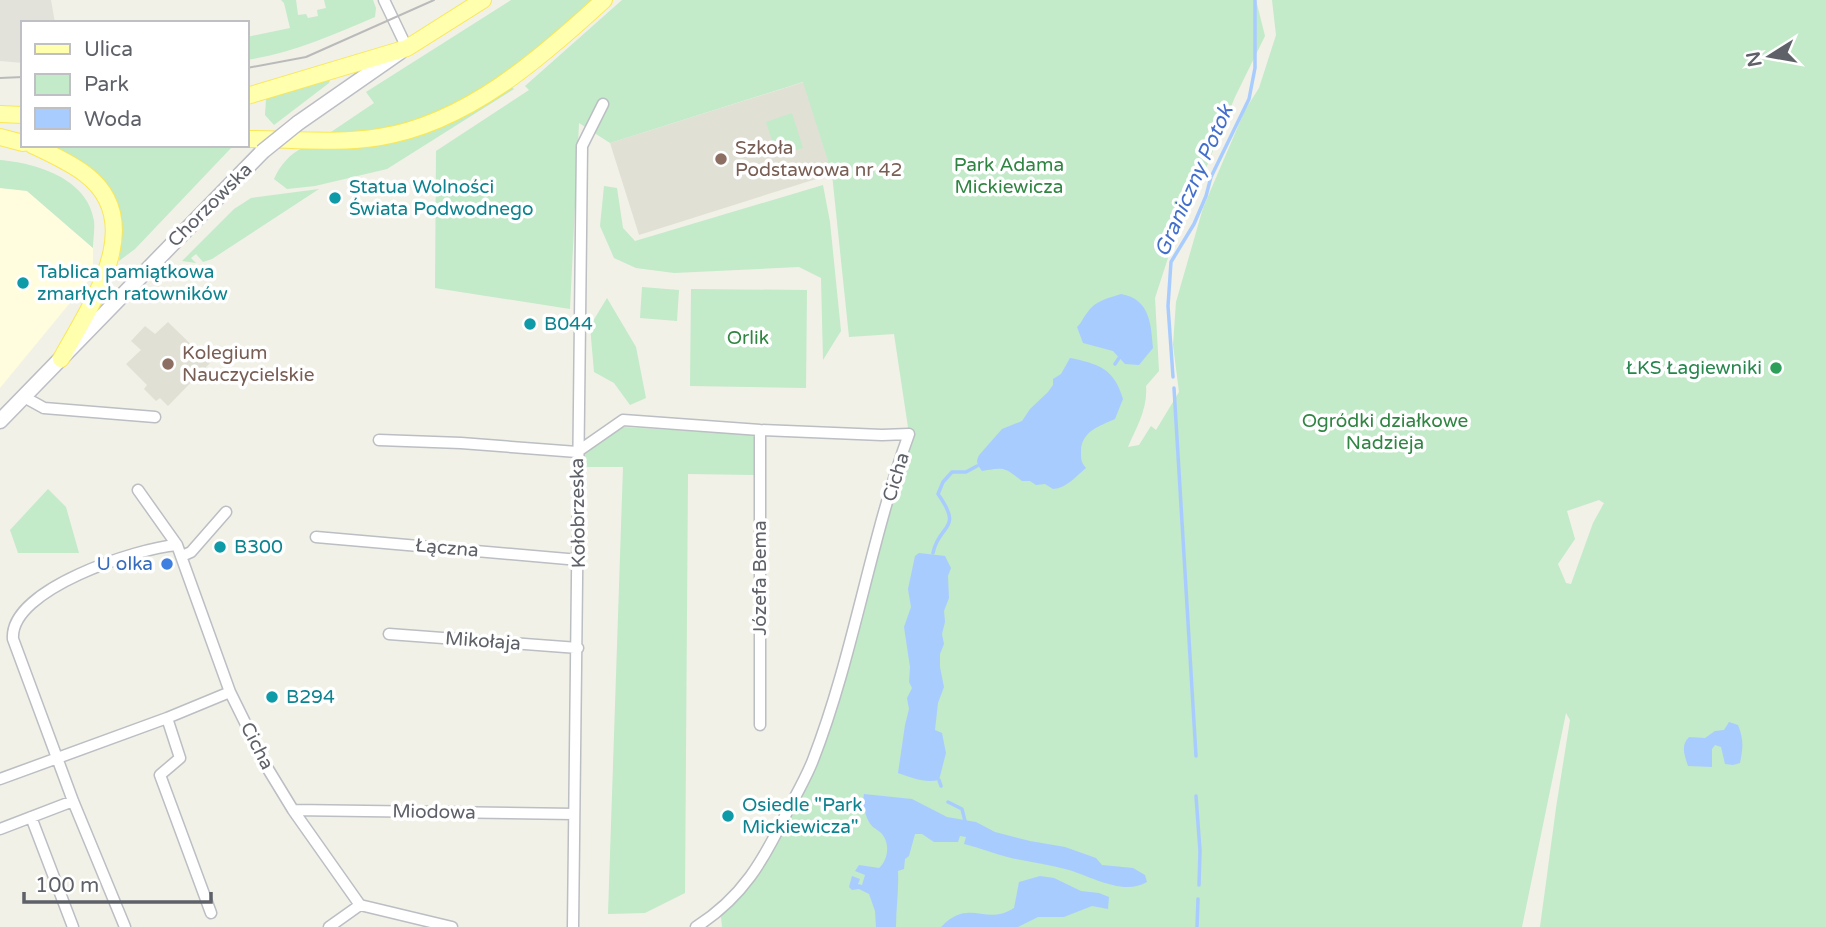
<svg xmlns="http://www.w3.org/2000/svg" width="1826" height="927" font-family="'Varela Round',sans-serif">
	<rect width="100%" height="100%" fill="#f1f1e7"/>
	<path fill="#fffdde" d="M0 188 26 190 93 248V275L0 388Z"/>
	<path fill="#e2e2db" d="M0 0H51L55 23H23V63L0 61Z"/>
	<path fill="#e1e0d5" d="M804 82 832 174 639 235 610 143Z
		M168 322 210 363 168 406 160 398 156 401 144 389 147 385 126 364 141 350 131 341 145 326 155 334Z"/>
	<path fill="#c3eac9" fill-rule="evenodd" d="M281 0H296L298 15 306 14 308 18 318 16 317 10 326 8 324 0H373L376 8 375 17C332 35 293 53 247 60V37L290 28 284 3Z
		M511 0H593C531 56 460 117 374 131 360 133 345 132 331 132L374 103 366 92Z
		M622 0H1256L1265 36 1235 97 1200 183 1178 227 1155 298 1159 371 1146 386C1148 409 1136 428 1128 447L1139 445 1151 426 1156 430 1179 392 1173 345 1176 302 1203 208 1245 110 1259 88 1276 35 1272 0H1826V927H1540L1556 808 1570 720 1566 713 1522 927H722L721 917 756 870 812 763 909 434 894 334 849 337 832 174 803 82 610 143 579 123 570 309 435 288 436 151 529 90 525 86ZM1599 500 1604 503 1593 523 1571 584 1566 583 1558 564 1575 539 1567 511Z
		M326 79 330 80 329 83 274 125 265 115 266 99Z
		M511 87 514 89 387 169 315 186 287 189 274 179C279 167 290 153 303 148 313 144 358 148 373 146 425 139 467 113 511 87Z
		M792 113 803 148 777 156 766 122Z
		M60 145 232 147 135 249 119 261 122 237 119 216 55 148Z
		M0 160C35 163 88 178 94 221 95 229 93 239 93 248L27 191 0 188Z
		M823 185 830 222 841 331 823 360 821 278 799 267 674 273 636 268 614 258 600 226 604 186 617 188 623 228 635 241Z
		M319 189 212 259 203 262 196 254 191 258 196 263 182 261 234 209 251 198Z
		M642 287 679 290 677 321 640 318Z
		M691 289 807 290 806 388 690 386Z
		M607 298 636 347 646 398 630 405 614 383 594 372 590 326Z
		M624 427 754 435V475L688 474 685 893 645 913 608 914 623 467H584L583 441Z
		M48 489 66 507 79 553H18L10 530Z"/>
	<path fill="#a9ccff" d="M1121 294C1150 299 1151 324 1153 348L1139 365 1125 364 1113 351 1083 343 1077 327C1082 322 1083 318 1087 313 1094 301 1109 298 1121 294Z
		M1070 358C1100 364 1114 369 1123 399L1115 419C1100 426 1081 431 1081 452 1081 459 1081 462 1086 468 1076 476 1067 488 1053 489L1045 484 1036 485 1030 481H1022C1004 467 1005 467 982 471 977 465 975 461 980 454L1002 429 1022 421 1030 409 1048 392 1053 385V379L1061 374Z
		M919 553 945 556 951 568 948 576 949 598 944 611 945 622 942 634 944 644 940 654V667L944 687 938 703 935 730 942 733 946 753 939 780C924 783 913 778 898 773L905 725 909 709 907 698 912 688 909 682 910 667 904 627 911 607 908 589 915 556Z
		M1729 722 1738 725C1744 740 1743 748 1740 763L1733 765 1725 764 1721 747 1715 745 1712 749V767L1688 766C1685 756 1680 746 1689 737L1705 738 1715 731 1724 730Z
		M864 794 912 799 947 817 976 822 995 832 1030 841 1065 847 1096 858 1102 865 1133 868 1145 875 1147 882C1124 896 1092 877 1069 870 1050 865 1030 862 1011 858 995 854 980 848 964 844L966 837 960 836 958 842H934L922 834H915L909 856 905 859 904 869 898 871C899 890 896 908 896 927H876L875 911 869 894 859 889 852 890 849 887 852 876 860 879 858 884 862 885 865 875 855 871 859 865 879 868C887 861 890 847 884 837 881 831 876 830 872 826 865 818 862 803 864 794Z
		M1040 876 1054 878 1081 891 1099 893 1109 897 1108 909 1092 906 1064 917H1038L1018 927H941C970 897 985 927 1014 908L1019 882Z"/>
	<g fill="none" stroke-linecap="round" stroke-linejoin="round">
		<path stroke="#a9ccff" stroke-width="3.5" d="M1115 364 1119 358
			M1173 377 1168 306 1171 262 1194 224 1206 196 1211 177 1249 99 1255 68V0
			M1174 388 1196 756
			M933 553C939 523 964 531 938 494L943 482 952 472H966L977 466
			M939 780 941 786
			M1196 796 1200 851 1199 885
			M948 802 962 809 965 821
			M1197 927 1198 899"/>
		<g stroke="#bbbec3" stroke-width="13">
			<path id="minor" d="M384 0 407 48
				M24 397 44 408 155 417
				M379 440 461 443 577 452 623 420 760 430 882 435 909 434C870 540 854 654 813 760 806 778 796 795 787 812 763 861 743 897 696 927
				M138 490 177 545 230 692 268 769 293 810 360 905 452 927
				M316 537 579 560
				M182 556 191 552 226 512
				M389 634 578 648
				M167 718 180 758 160 775 211 913
				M760 725V430
				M0 779 167 718 230 692
				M293 810 574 814
				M31 817 73 927
				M0 829 73 801
				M125 927 73 801 13 639C9 589 138 548 177 545
				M329 927 360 905
				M573 927 582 146 603 104"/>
		</g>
		<g stroke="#bcbec5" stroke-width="17">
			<path id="secondary" d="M298 123 400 52
				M0 421 262 152"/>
		</g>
		<g stroke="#fae757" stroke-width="18">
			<path id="primary" d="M247 96 407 48 483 0
				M0 114 23 115
				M0 137 23 143
				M247 139C290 139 337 144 380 137 467 123 541 58 604 0
				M32 145C49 153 69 162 85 174 150 223 89 307 61 359"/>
		</g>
		<use href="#minor" stroke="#fff" stroke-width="10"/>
		<use href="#secondary" stroke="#fff" stroke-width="14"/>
		<use href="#primary" stroke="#ffffae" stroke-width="16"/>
		<path stroke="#bababb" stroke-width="2" d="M247 68 306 57 434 0
			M0 78 23 77"/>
		<g stroke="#bcbec5" stroke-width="17" stroke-linecap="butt">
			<path id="secondary-bridge" d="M262 152 298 123"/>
		</g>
		<use href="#secondary-bridge" stroke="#fff" stroke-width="14"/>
	</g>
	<g fill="#8d6e63" stroke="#fff" stroke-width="2.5">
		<circle cx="721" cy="159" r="7"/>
		<circle cx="168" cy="364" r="7"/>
	</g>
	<g fill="#0f9aa8" stroke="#fff" stroke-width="2.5">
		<circle cx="335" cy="198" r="7"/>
		<circle cx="23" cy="283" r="7"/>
		<circle cx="530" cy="324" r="7"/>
		<circle cx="220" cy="547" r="7"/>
		<circle cx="272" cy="697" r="7"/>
		<circle cx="728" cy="816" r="7"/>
	</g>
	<circle fill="#2e9e5b" stroke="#fff" stroke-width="2.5" cx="1776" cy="368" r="7"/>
	<circle fill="#3f7fe0" stroke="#fff" stroke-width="2.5" cx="167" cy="564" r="7"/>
	<g text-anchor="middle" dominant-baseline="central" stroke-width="7" stroke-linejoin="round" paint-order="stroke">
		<g font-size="19" fill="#785e54" stroke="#fff" text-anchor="start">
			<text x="735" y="148">Szkoła<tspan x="735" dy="22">Podstawowa nr 42</tspan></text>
			<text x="182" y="353">Kolegium<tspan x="182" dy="22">Nauczycielskie</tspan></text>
		</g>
		<g font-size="19" fill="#308542" stroke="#fff">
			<text x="1009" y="165">Park Adama<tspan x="1009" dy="22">Mickiewicza</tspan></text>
			<text x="748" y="338">Orlik</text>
			<text x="1385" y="421">Ogródki działkowe<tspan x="1385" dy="22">Nadzieja</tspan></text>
		</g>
		<g font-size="19" fill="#0d838f" stroke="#fff" text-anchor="start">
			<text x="349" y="187">Statua Wolności<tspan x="349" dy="22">Świata Podwodnego</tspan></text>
			<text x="37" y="272">Tablica pamiątkowa<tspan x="37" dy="22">zmarłych ratowników</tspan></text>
			<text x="544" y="324">B044</text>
			<text x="234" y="547">B300</text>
			<text x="286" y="697">B294</text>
			<text x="742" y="805">Osiedle "Park<tspan x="742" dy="22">Mickiewicza"</tspan></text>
		</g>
		<g font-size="19" fill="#5e6168" stroke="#fff">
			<text transform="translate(210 205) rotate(-45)">Chorzowska</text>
			<text transform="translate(896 477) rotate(-73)">Cicha</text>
			<text transform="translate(578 513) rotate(-91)">Kołobrzeska</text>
			<text transform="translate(447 548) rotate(5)">Łączna</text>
			<text transform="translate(760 578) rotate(-90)">Józefa Bema</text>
			<text transform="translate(483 641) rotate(4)">Mikołaja</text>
			<text transform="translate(257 746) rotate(63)">Cicha</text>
			<text transform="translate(434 812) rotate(1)">Miodowa</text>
		</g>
		<g font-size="19" fill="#27864d" stroke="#fff" text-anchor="end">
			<text x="1762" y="368">ŁKS Łagiewniki</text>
		</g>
		<g font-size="19" fill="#366cbe" stroke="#fff" text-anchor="end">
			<text x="153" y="564">U olka</text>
		</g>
		<g font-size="21" font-style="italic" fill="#436fcc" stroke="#fff">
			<text transform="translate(1194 181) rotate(-66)">Graniczny Potok</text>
		</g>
	</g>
	<rect x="21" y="21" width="228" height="126" fill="#ffffff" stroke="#bfc0c3" stroke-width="2"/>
	<rect x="35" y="44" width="35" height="10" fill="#ffffae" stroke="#bfc0c3" stroke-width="2"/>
	<text x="84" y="56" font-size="21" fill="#5e6168">Ulica</text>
	<rect x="35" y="74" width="35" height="21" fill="#c3eac9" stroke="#bfc0c3" stroke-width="2"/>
	<text x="84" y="91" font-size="21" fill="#5e6168">Park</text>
	<rect x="35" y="108" width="35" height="21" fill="#a9ccff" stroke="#bfc0c3" stroke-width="2"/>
	<text x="84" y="126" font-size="21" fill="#5e6168">Woda</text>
	<g transform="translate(1770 56) rotate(259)" stroke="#ffffff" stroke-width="5" paint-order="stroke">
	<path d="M0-5L12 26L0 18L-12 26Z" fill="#5e6168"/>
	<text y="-10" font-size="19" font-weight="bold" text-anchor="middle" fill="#5e6168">N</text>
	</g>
	<path d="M24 892v10h187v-10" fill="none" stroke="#5e6168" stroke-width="3.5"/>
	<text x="35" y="892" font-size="21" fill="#5e6168" stroke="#ffffff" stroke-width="5" paint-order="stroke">100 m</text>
</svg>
